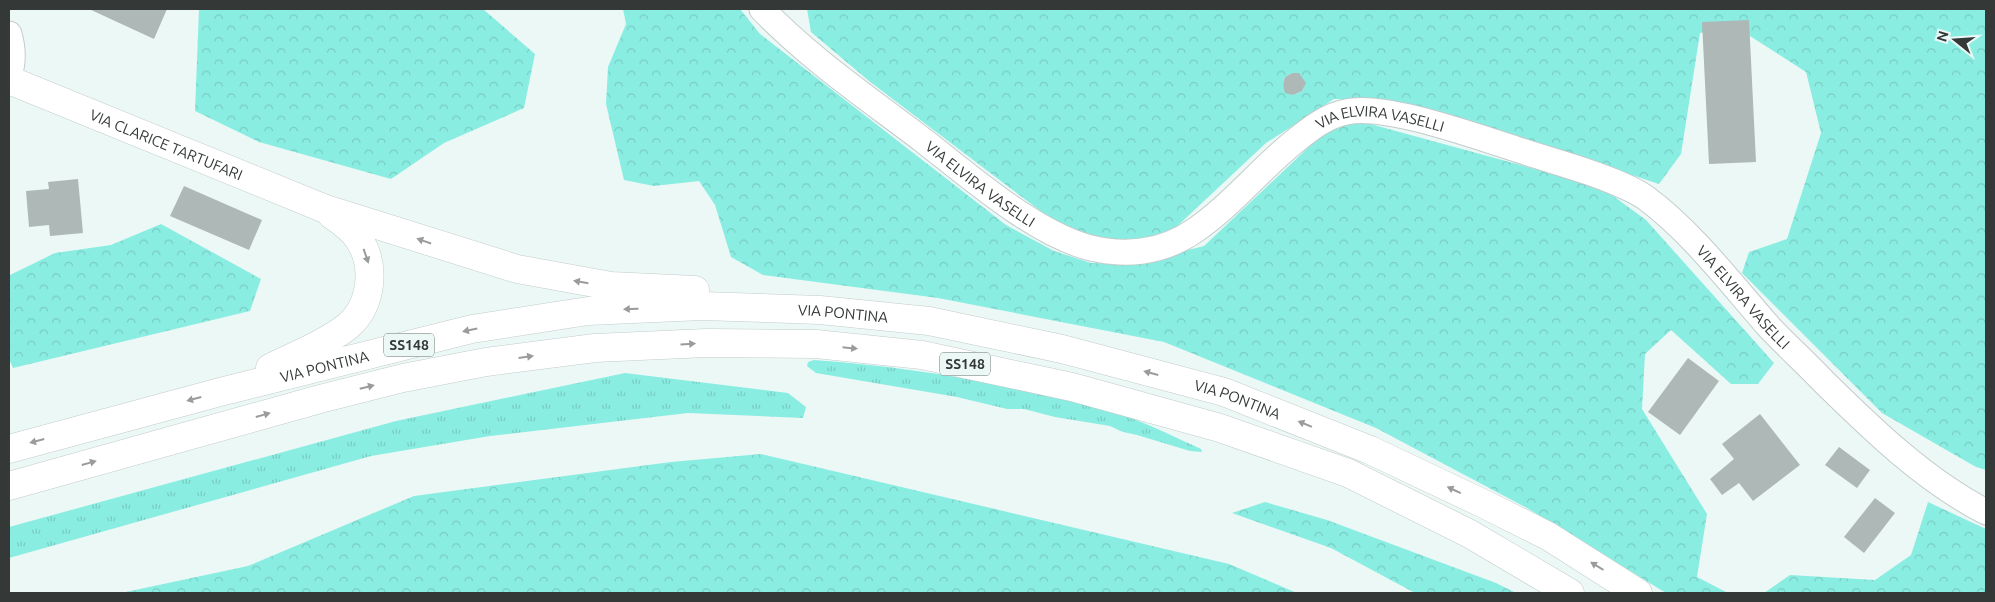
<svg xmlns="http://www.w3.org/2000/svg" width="1995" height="602" font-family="Ubuntu,sans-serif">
	<defs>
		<pattern id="grass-tufts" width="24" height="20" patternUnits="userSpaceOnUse" patternTransform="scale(1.25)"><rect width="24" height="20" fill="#8aede2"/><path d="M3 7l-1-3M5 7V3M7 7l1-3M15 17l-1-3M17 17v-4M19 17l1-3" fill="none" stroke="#78ccc3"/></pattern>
		<pattern id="forest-crowns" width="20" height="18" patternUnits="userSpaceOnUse" patternTransform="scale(1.25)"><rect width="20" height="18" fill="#8aede2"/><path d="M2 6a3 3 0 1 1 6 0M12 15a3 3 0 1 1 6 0" fill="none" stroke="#78ccc3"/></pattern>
	</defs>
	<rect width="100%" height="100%" fill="#ecf8f6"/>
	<path fill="url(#grass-tufts)" d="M814 360C882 365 948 374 1014 388 1052 395 1091 404 1128 417 1153 426 1177 438 1201 449L1202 452 1190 451 1137 435 1123 432 1110 426 1055 417 1024 409H1007L957 397 816 373 807 366 808 362Z
		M625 373 788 393 806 407 803 418 688 413 490 436 371 456 9 558V527L396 421Z"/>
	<path fill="url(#forest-crowns)" fill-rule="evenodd" d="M199 9H483L535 54 524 108 444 143 391 179 259 142 195 111Z
		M623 9H740L760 34 1006 225 1054 251 1091 263 1132 264 1204 246 1331 126 1363 122 1601 187 1646 220 1774 363 1758 384H1731L1671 330 1645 354 1642 409 1707 514 1697 577 1728 593H1666L1527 508 1376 428 1164 342 938 298 763 275 731 257 715 205 699 181 654 186 624 180 606 104 608 67 626 24Z
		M807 9H1986V470L1976 467 1882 413 1742 273 1749 252 1787 239 1821 133 1806 72 1739 29 1700 33 1681 154 1659 184 1587 160 1391 100 1334 99 1266 143 1172 231 1131 242 1098 241 1059 225 869 81 811 32ZM1292 73H1297L1304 87 1302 91 1293 95 1286 92 1283 85 1285 77Z
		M161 224 261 279 250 311 13 368 9 359 10 275 55 253 111 245Z
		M761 454 1229 564 1297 593H121L248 566 414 496 671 462Z
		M1265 502 1327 520 1496 583 1516 593H1415L1331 548 1232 513Z
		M1928 502 1986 529V593H1764L1790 575 1875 580 1911 555Z"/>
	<path fill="#aeb8b7" d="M89 9H167L154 39Z
		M1749 20 1756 162 1709 164 1702 22Z
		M1292 73H1299L1306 83 1302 91 1293 95 1285 93 1283 85 1285 77Z
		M78 179 83 233 50 236 49 225 29 227 26 191 49 189 48 182Z
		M184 186 262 220 249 250 170 216Z
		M1688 358 1719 381 1680 435 1648 412Z
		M1760 414 1800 465 1753 501 1739 483 1722 495 1710 479 1734 459 1722 444Z
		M1839 447 1870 470 1857 488 1825 465Z
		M1875 498 1895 513 1864 553 1844 537Z"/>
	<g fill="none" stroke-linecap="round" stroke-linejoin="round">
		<g stroke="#c2cccb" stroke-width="27">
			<g id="minor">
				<path id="s1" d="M762 9C810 59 869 99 924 141 969 176 1033 232 1087 247 1124 257 1162 253 1194 231 1230 207 1260 169 1295 141 1310 129 1326 116 1346 112 1384 103 1474 136 1513 148 1539 157 1565 164 1591 173 1610 180 1630 187 1646 198 1692 232 1732 285 1770 328 1787 346 1806 363 1823 381 1872 429 1924 480 1986 512"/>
				<path d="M9 34C13 48 14 61 9 75"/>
			</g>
		</g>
		<g stroke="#c2cccb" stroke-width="29">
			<g id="tertiary">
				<path id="s2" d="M9 80 323 208"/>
			</g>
		</g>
		<g stroke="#c2cccb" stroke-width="29">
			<g id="trunk">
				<path d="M323 208 517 269 611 286 695 290"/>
				<path d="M270 368C296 355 325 344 348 326 373 304 376 264 358 238 351 228 342 222 332 215"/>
				<path id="s3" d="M9 449 220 392 472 329 588 311 702 306 820 310 929 321 1062 349 1224 392 1370 450 1484 504 1548 536 1638 593"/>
				<path d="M9 486 320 399 403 378 486 362 595 348 706 343 816 344 922 355 1072 387 1220 428 1348 473 1470 534 1570 593"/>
			</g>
		</g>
		<use href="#minor" stroke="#fff" stroke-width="25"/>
		<use href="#tertiary" stroke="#fff" stroke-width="28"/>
		<use href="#trunk" stroke="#fff" stroke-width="28"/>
	</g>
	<defs><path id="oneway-solid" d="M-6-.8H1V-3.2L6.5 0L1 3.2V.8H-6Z" transform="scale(1.25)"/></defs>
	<g fill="#9a9c9c">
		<use href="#oneway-solid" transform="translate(424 241) rotate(-161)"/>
		<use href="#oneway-solid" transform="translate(366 256) rotate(71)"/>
		<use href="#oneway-solid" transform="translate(581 282) rotate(-170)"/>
		<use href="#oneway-solid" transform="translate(631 309) rotate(178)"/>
		<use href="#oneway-solid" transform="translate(470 330) rotate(168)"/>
		<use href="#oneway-solid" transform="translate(688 344) rotate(-3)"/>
		<use href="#oneway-solid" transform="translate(850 348) rotate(6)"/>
		<use href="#oneway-solid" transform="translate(526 357) rotate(-8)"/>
		<use href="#oneway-solid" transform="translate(1151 373) rotate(-165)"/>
		<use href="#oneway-solid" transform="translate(367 387) rotate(-14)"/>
		<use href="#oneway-solid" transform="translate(194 399) rotate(165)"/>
		<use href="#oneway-solid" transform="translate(263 415) rotate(-16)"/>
		<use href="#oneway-solid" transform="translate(1305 424) rotate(-158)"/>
		<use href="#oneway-solid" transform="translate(37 441) rotate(165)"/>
		<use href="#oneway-solid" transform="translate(89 463) rotate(-16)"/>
		<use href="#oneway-solid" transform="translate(1454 490) rotate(-155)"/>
		<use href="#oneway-solid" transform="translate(1597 566) rotate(-149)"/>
	</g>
	<g text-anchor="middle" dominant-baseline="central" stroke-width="4" stroke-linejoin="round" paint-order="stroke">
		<g fill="#ecf8f6" stroke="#6b7271" stroke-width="1">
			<rect x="384" y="333.5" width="50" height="23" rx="4"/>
			<rect x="940" y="352.5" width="50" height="23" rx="4"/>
		</g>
		<g font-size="14" font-weight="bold" fill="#343938">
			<text x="409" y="345">SS148</text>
			<text x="965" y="364">SS148</text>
		</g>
		<g font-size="15" fill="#343938" stroke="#ecf8f6">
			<text stroke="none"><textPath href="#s1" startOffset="745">VIA ELVIRA VASELLI</textPath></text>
			<text stroke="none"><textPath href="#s2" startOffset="170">VIA CLARICE TARTUFARI</textPath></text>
			<text stroke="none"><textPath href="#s1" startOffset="280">VIA ELVIRA VASELLI</textPath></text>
			<text stroke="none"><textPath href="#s1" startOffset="1165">VIA ELVIRA VASELLI</textPath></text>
			<text stroke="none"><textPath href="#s3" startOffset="851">VIA PONTINA</textPath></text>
			<text stroke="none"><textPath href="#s3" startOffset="326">VIA PONTINA</textPath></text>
			<text stroke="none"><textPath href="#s3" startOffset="1256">VIA PONTINA</textPath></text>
		</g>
	</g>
	<rect width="1995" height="602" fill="none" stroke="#343938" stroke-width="20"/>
	<g transform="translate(1955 40) rotate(287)" stroke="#ecf8f6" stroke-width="4" paint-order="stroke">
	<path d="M0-4L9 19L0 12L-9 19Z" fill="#343938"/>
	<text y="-8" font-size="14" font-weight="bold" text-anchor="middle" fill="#343938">N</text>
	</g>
</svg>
